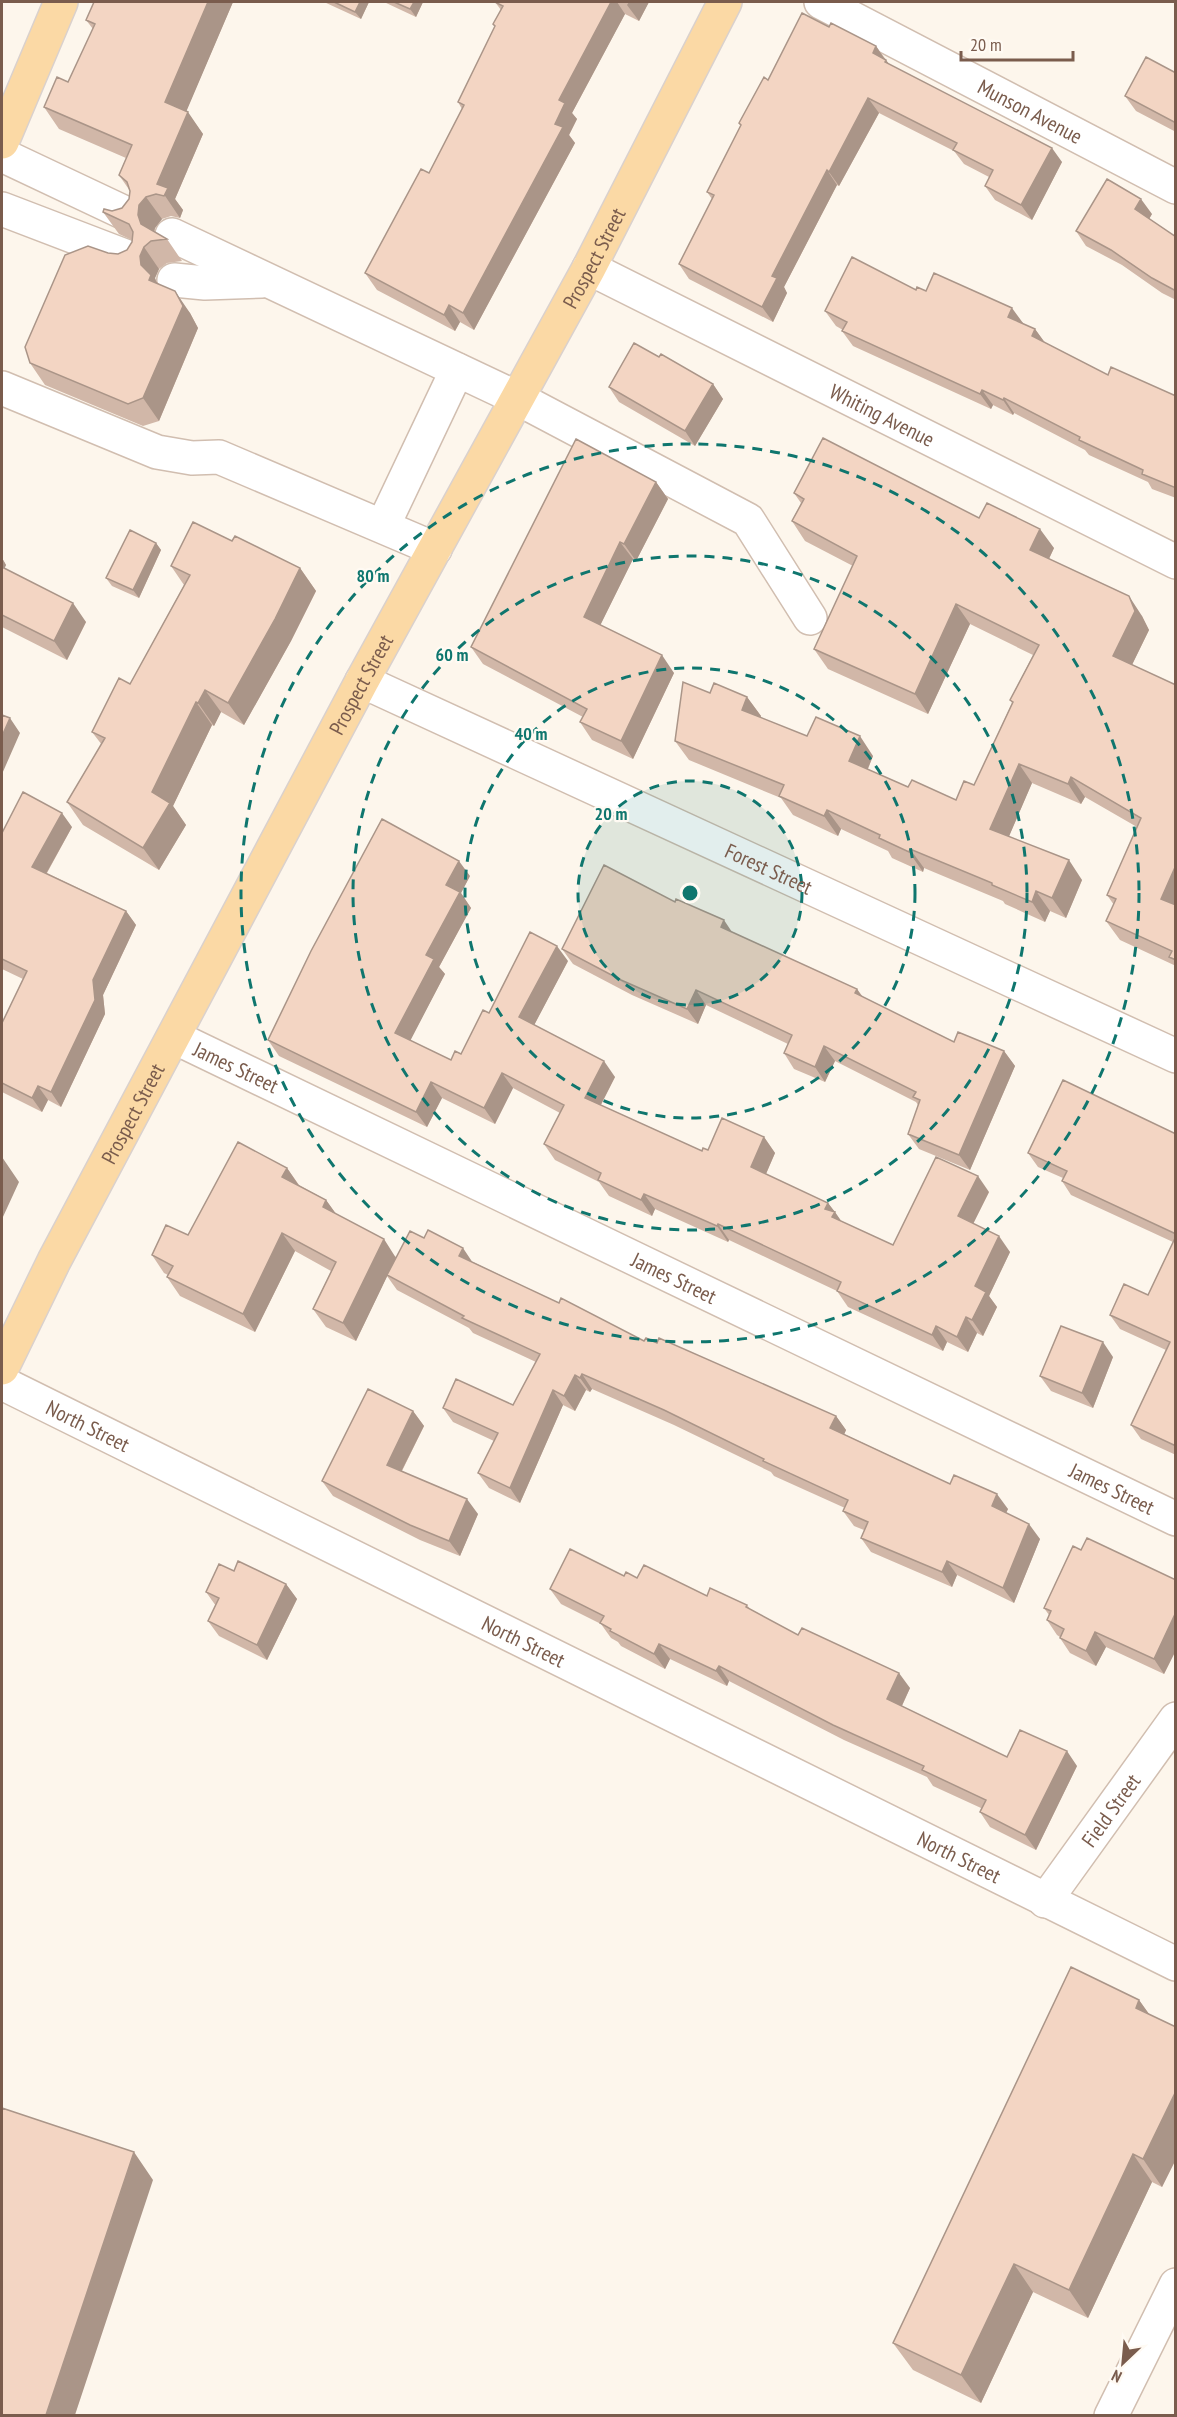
<svg xmlns="http://www.w3.org/2000/svg" width="1177" height="2417" font-family="'PT Sans Narrow',sans-serif">
	<rect width="100%" height="100%" fill="#fdf6ec"/>
	<g fill="none" stroke-linecap="round" stroke-linejoin="round">
		<g stroke="#d1beb0" stroke-width="36">
			<g id="minor">
				<path id="s1" d="M821 2 1176 187"/>
				<path d="M2 155 127 214"/>
				<path d="M2 209 130 258"/>
				<path d="M172 235 517 398 748 520 810 618"/>
				<path id="s2" d="M589 268 1176 562"/>
				<path d="M174 280 205 283 262 281"/>
				<path d="M2 388 157 452 192 458 219 457 435 549"/>
				<path d="M383 526 457 370"/>
				<path id="s3" d="M362 681 1176 1056"/>
				<path id="s4" d="M174 1037 1176 1519"/>
				<path id="s5" d="M2 1383 1176 1964"/>
				<path id="s6" d="M1045 1901 1176 1719"/>
				<path d="M1111 2416 1176 2285"/>
			</g>
		</g>
		<g stroke="#dad1cd" stroke-width="36">
			<g id="major">
				<path d="M2 142 61 2"/>
				<path id="s7" d="M2 1368 54 1261 362 681 589 268 725 2"/>
			</g>
		</g>
		<use href="#minor" stroke="#fff" stroke-width="33"/>
		<use href="#major" stroke="#fbd9a5" stroke-width="33"/>
	</g>
	<path fill="#d1b7a8" d="M94 2H233L186 111 203 134 175 199 183 210 180 218 171 216 162 219 155 228 154 232 167 239 182 261 167 263 159 269 155 278 156 281 190 313 198 328 159 421 143 426 45 385 30 363 108 253 118 254 127 250 132 242V240L119 234 103 212 112 211 122 208 129 199 130 191 119 175 126 158 59 129 44 107 68 82 93 29 86 20Z
		M324 2H369L361 19Z
		M384 2H423L416 17Z
		M495 2H649L639 21 625 14 572 113 577 119 569 135 575 143 474 330 460 322 455 331 377 290 365 273 429 173 462 109 458 102 495 27 493 24 501 10Z
		M829 27 876 46 889 64 1062 162 1032 220 995 200 985 186 989 177 964 164 954 151 879 113 839 186 837 185 784 287 787 293 773 322 689 279 679 264 712 199 707 192 741 126 739 123Z
		M1176 73V132L1136 111 1125 96Z
		M1152 214 1149 219 1176 237V300L1162 293 1122 265 1086 246 1076 231Z
		M916 290 926 291 1023 323V324L1035 329 1044 342 1108 375 1176 396V498L1152 489 1148 482 1089 455 1085 450 1014 413 1013 415 993 405 991 409 853 346 842 331 843 330 836 326 825 311Z
		M659 357 713 384 723 399 695 446 619 402 609 387Z
		M656 482 668 499 636 561 633 559 600 625 674 673 633 759 592 740 580 722 583 717 483 664 471 647Z
		M794 493 979 518 1054 548 1049 559 1142 616 1149 630 1132 665 1176 685V966L1120 940 1106 921 1114 905 1107 895 1137 827 1085 797 1081 804 1032 783 1009 836 1082 880 1066 918 1050 911 1045 922 1005 904 1003 901 924 868 923 872 892 858 888 851 841 829 838 836 793 815 781 798 689 760 675 741 710 693 747 697 761 716 760 718 807 736 873 756 868 769 908 787 956 800 974 785 1012 703 1010 700 1033 655 970 624 928 714 828 669 814 649 853 566 805 541 792 521 801 503Z
		M232 541 300 568 316 591 291 641 244 725 221 712 214 726 212 725 173 806 186 825 159 870 83 825 67 802 102 745 92 732 130 684 184 585 171 566Z
		M156 543 161 550 139 598 112 586 106 578Z
		M2 558 6 565 4 568 86 622 67 660 2 627Z
		M72 827 47 873 126 911 136 925 103 995 105 1014 61 1107 48 1100 42 1112 2 1092V1023L23 979 2 969V833Z
		M470 876 461 893 471 908 439 967 445 974 410 1040 451 1060 461 1054 489 1013 568 961 534 1025 615 1077 601 1105 702 1151 764 1137 775 1153 766 1174 828 1203 841 1221 893 1245 989 1192 973 1224 1010 1252 989 1296 997 1307 983 1336 977 1333 968 1352 947 1342 943 1351 848 1307 837 1291 729 1240 728 1242 655 1209 652 1216 609 1196 599 1182 555 1160 544 1144 560 1113 513 1088 495 1124 442 1098 427 1127 279 1056 268 1040Z
		M732 932 857 989 863 997 954 1042 1004 1051 1015 1066 970 1170 919 1149 908 1134 918 1105 916 1102 835 1061 825 1082 794 1069 784 1053 788 1044 706 1005 698 1024 632 995 573 964 562 949Z
		M1176 1134V1455L1141 1439 1131 1425 1166 1350 1120 1329 1110 1315 1148 1295 1173 1242 1071 1195 1062 1181 1063 1178 1038 1167 1028 1153Z
		M287 1168 299 1185 326 1200 336 1214 396 1257 473 1262 559 1303 644 1341 657 1343 836 1416 846 1430 844 1434 950 1484 1008 1509 1006 1513 1040 1539 1014 1603 957 1575 952 1587 871 1552 861 1538 864 1530 854 1526 843 1511 845 1508 774 1476 771 1472 674 1425 592 1389 590 1392 586 1390 575 1411 563 1405 520 1503 489 1488 478 1473 494 1441 453 1422 443 1408 513 1405 536 1362 473 1333 469 1328 397 1290 387 1276 356 1341 326 1327 313 1309 331 1271 295 1251 255 1332 180 1296 167 1277 168 1275 164 1273 152 1255 188 1235Z
		M1113 1357 1093 1408 1051 1391 1040 1376Z
		M413 1411 424 1426 402 1471 478 1514 460 1556 420 1540 333 1496 322 1481Z
		M1081 1550 1176 1580V1650L1164 1674 1106 1647 1096 1666 1070 1653 1060 1638V1637L1057 1635 1047 1620 1049 1615 1044 1608Z
		M234 1571 286 1584 297 1599 267 1660 219 1636 208 1621 216 1606 206 1592Z
		M624 1576 637 1578 707 1596 747 1605 750 1609 798 1635 910 1688 902 1706 1007 1757 1077 1766 1036 1850 990 1827 980 1812 981 1808 933 1786 927 1777 844 1740 729 1681 727 1686 670 1659 665 1669 621 1646 618 1642 611 1638 601 1624 561 1604 550 1589Z
		M1139 2000 1149 2014 1176 2027V2159L1162 2187 1152 2182 1088 2318 1033 2292 981 2403 913 2370 893 2343Z"/>
	<path fill="#aa9588" d="M208 2H233L181 124 165 102Z
		M360 2H369L361 19 355 12Z
		M414 2H423L416 17 410 9Z
		M611 2H617L625 14 572 113 577 119 569 135 575 143 474 330 463 313 555 124 559 100Z
		M629 2H649L639 21 627 5Z
		M876 46 886 61V60L896 75 873 53Z
		M868 98 879 113 839 186 829 172Z
		M188 112 203 134 175 199 183 210 180 218 157 184Z
		M1052 148 1062 162 1032 220 1021 205Z
		M827 170 837 185 784 287 787 293 773 322 762 307 772 276Z
		M146 197 162 219 155 228 153 237 141 224 138 215 139 205Z
		M1141 199 1152 214 1146 224 1135 209Z
		M144 247 159 269 155 278 156 281 167 297 149 280 141 265 140 256Z
		M175 291 190 313 198 328 159 421 143 398Z
		M449 305 460 322 455 331 444 315Z
		M1012 308 1023 323 1019 332 1008 317Z
		M1035 329 1046 344 1032 336Z
		M713 384 723 399 695 446 685 431Z
		M982 390 993 405 991 409 980 394Z
		M1004 398 1014 413 1013 415 1003 400Z
		M656 482 668 499 636 561 624 544Z
		M1040 529 1054 548 1044 569 1030 550Z
		M620 542 633 559 596 634 584 617Z
		M156 543 161 550 139 598 133 590Z
		M2 558 6 565 2 574Z
		M300 568 316 591 291 641 244 725 228 703Z
		M1129 596 1142 616 1149 630 1127 675 1113 656Z
		M73 603 86 622 67 660 54 641Z
		M956 604 970 624 928 714 915 694Z
		M662 655 674 673 633 759 621 741Z
		M205 690 221 712 214 726 198 703Z
		M747 697 761 716 755 730 742 710Z
		M196 702 212 725 173 806 186 825 159 870 143 848 152 792Z
		M10 718 20 733 2 774V736Z
		M860 736 873 756 863 780 849 761Z
		M1019 764 1032 783 1004 848 990 829Z
		M1071 777 1085 797 1081 804 1068 784Z
		M827 810 841 829 838 836 824 816Z
		M62 813 72 827 42 881 32 867Z
		M910 849 924 868 923 872 909 852Z
		M1069 860 1082 880 1066 918 1052 898Z
		M459 861 470 876 461 893 471 908 439 967 445 974 406 1049 395 1033 426 955 446 885Z
		M1176 865V916L1161 899Z
		M1036 891 1050 911 1045 922 1032 902Z
		M126 911 136 925 103 995 105 1014 61 1107 51 1092 93 980Z
		M724 920 734 935 721 927Z
		M557 946 568 961 530 1033 519 1017Z
		M857 989 867 1004 855 993Z
		M696 990 706 1005 698 1024 687 1009Z
		M824 1046 835 1061 825 1082 815 1067Z
		M1004 1051 1015 1066 970 1170 959 1155Z
		M604 1061 615 1077 596 1114 585 1098Z
		M502 1073 513 1088 495 1124 484 1108Z
		M431 1082 442 1098 427 1127 416 1112Z
		M38 1086 48 1100 42 1112 32 1098Z
		M764 1137 775 1153 762 1183 751 1167Z
		M2 1157 19 1182 2 1219Z
		M287 1168 300 1187 282 1177Z
		M978 1176 989 1192 969 1232 958 1216Z
		M644 1194 655 1209 652 1216 641 1200Z
		M326 1200 339 1218 323 1207Z
		M828 1203 835 1212 846 1228 837 1223 825 1209Z
		M718 1224 729 1240 728 1242 717 1226Z
		M282 1233 295 1251 255 1332 243 1314Z
		M999 1236 1010 1252 989 1296 997 1307 983 1336 972 1320 975 1286Z
		M384 1239 396 1258 356 1341 343 1323Z
		M463 1248 473 1263 459 1256Z
		M966 1317 977 1333 968 1352 957 1337Z
		M936 1326 947 1342 943 1351 932 1335Z
		M1103 1342 1113 1357 1093 1408 1082 1393Z
		M582 1374 592 1389 590 1392 580 1378Z
		M575 1375 586 1390 575 1411 564 1396Z
		M553 1390 563 1405 520 1503 510 1488Z
		M413 1411 424 1426 397 1480 387 1465Z
		M836 1416 846 1430 841 1442 830 1428Z
		M997 1494 1008 1509 1002 1521 992 1506Z
		M467 1499 478 1514 460 1556 449 1541Z
		M1029 1524 1040 1539 1014 1603 1003 1588Z
		M947 1561 957 1575 952 1587 942 1572Z
		M286 1584 297 1599 267 1660 257 1645Z
		M1176 1612V1650L1164 1674 1154 1659Z
		M1095 1632 1106 1647 1096 1666 1086 1651Z
		M659 1644 670 1659 665 1669 654 1654Z
		M719 1666 729 1681 727 1686 716 1671Z
		M899 1673 910 1688 898 1714 887 1699Z
		M1067 1751 1077 1766 1036 1850 1025 1835Z
		M1139 2000 1159 2028 1136 2008Z
		M1176 2091V2159L1162 2187 1143 2159Z
		M134 2152 153 2180 75 2415H46Z
		M1133 2154 1152 2182 1088 2318 1069 2290Z
		M1014 2264 1033 2292 981 2403 961 2375Z"/>
	<path fill="#f3d5c3" stroke="#aa9588" stroke-width="1.5" d="M94 2H208L165 102 188 112 157 184 168 188 164 196 156 194 146 197 139 205 138 215 141 224 167 239 151 241 144 247 140 256 141 265 151 275 149 280 175 291 183 306 143 398 128 404 30 363 25 347 65 255 88 246 108 253 118 254 127 250 132 242 133 232 129 224 103 212 104 209 112 211 122 208 129 199 130 191 127 182 119 175 132 145 44 107 57 77 68 82 95 24 86 20Z
		M334 2H360L355 12Z
		M394 2H414L410 9Z
		M495 2H611L559 100 565 103 555 124 563 127 463 313 449 305 444 315 365 273 421 169 429 173 464 105 458 102 495 26 493 24 503 6Z
		M802 13 829 27 831 23 876 46 873 53 886 60 885 62 1052 148 1021 205 985 186 993 170 953 150 957 143 868 98 829 172 827 170 772 276 777 278 762 307 679 264 714 195 707 192 741 125 739 123 764 77 768 80Z
		M1146 57 1176 73V123L1125 96Z
		M1107 179 1141 199 1135 209 1176 237V291L1152 278 1111 250 1076 231Z
		M852 257 916 290 917 287 926 291 934 273 1012 308 1008 317 1035 329 1032 336 1108 375 1111 367 1176 396V488L1142 474 1143 470 1079 440 1080 437 1004 398 1003 400 982 390 980 394 842 331 847 322 825 311Z
		M634 343 659 357 661 354 713 384 685 431 609 387Z
		M823 438 979 518 987 503 1040 529 1030 550 1129 596 1135 611 1113 656 1176 685V865L1161 899 1176 905V960L1169 957 1172 951 1106 921 1116 899 1107 895 1141 818 1071 777 1068 784 1019 764 990 829 1069 860 1052 898 1036 891 1032 902 992 885V883L910 849 909 852 879 838 880 835 827 810 824 816 779 796 784 785 675 741 683 682 710 693 714 683 747 697 742 710 807 736 816 717 860 736 849 761 908 787 912 780 956 800 964 781 974 785 1013 702 1010 700 1039 645 956 604 915 694 814 649 857 556 792 521 804 499 794 493Z
		M576 439 656 482 624 544 620 542 584 617 662 655 621 741 580 722 587 709 471 647Z
		M193 522 232 541 235 536 300 568 275 619 228 703 205 690 198 703 196 702 152 792 170 803 143 848 67 802 105 738 92 732 119 678 130 684 190 575 171 566Z
		M130 530 156 543 133 590 106 578Z
		M2 567 73 603 54 641 2 615Z
		M2 715 10 718 2 736Z
		M23 792 62 813 32 867 126 911 93 980 95 1000 51 1092 38 1086 32 1098 2 1083V1023L27 971 2 959V833Z
		M382 819 459 861 446 885 460 892 426 955 434 959 395 1033 451 1060 455 1051 461 1054 483 1010 489 1013 530 932 557 946 519 1017 604 1061 585 1098 702 1151 703 1148 708 1150 722 1118 764 1137 751 1167 828 1203 825 1209 835 1212 832 1217 893 1245 936 1157 978 1176 958 1216 999 1236 975 1286 986 1292 972 1320 966 1317 957 1337 936 1326 932 1335 837 1291 841 1282 718 1224 717 1226 644 1194 641 1200 598 1180 601 1173 544 1144 564 1105 502 1073 484 1108 431 1082 416 1112 268 1040 311 951Z
		M604 865 675 902 676 899 724 920 721 927 857 989 855 993 954 1042 958 1032 1004 1051 959 1155 908 1134 920 1100 913 1097 916 1092 824 1046 815 1067 784 1053 792 1035 696 990 687 1009 621 980 562 949Z
		M1063 1080 1176 1134V1234L1062 1181 1067 1171 1028 1153Z
		M238 1142 287 1168 282 1177 326 1200 323 1207 384 1239 343 1323 313 1309 336 1262 282 1233 243 1314 167 1277 173 1266 152 1255 166 1225 188 1235Z
		M428 1230 463 1248 459 1256 559 1303 561 1298 644 1341 646 1338 657 1343 659 1338 836 1416 830 1428 950 1484 954 1475 997 1494 992 1506 1029 1524 1003 1588 947 1561 942 1572 861 1538 868 1522 843 1511 848 1500 763 1461 764 1459 664 1410 582 1374 580 1378 575 1375 564 1396 553 1390 510 1488 478 1473 498 1433 443 1408 456 1379 513 1405 540 1354 462 1318 464 1316 387 1275 410 1231 424 1238Z
		M1176 1236V1446L1131 1425 1170 1342 1110 1315 1124 1284 1148 1295Z
		M1061 1326 1103 1342 1082 1393 1040 1376Z
		M368 1389 413 1411 387 1465 467 1499 449 1541 410 1525 322 1481Z
		M1087 1538 1176 1580V1612L1154 1659 1095 1632 1086 1651 1060 1638 1064 1629 1047 1620 1051 1611 1044 1608 1073 1546 1081 1550Z
		M570 1549 624 1576 626 1572 637 1578 644 1565 707 1596 710 1588 747 1605 746 1607 798 1635 802 1628 899 1673 887 1699 1007 1757 1020 1730 1067 1751 1025 1835 980 1812 986 1800 922 1770 924 1766 833 1725 719 1666 716 1671 659 1644 654 1654 610 1631 611 1629 600 1623 604 1616 550 1589Z
		M238 1561 286 1584 257 1645 208 1621 219 1598 206 1592 219 1564 234 1571Z
		M1071 1967 1139 2000 1136 2008 1176 2027V2091L1143 2159 1133 2154 1069 2290 1014 2264 961 2375 893 2343Z
		M2 2108 134 2152 46 2415H2Z"/>
	<circle cx="690" cy="893" r="112" fill="#0f766e" fill-opacity=".12"/>
	<g fill="none" stroke="#0f766e" stroke-width="3" stroke-dasharray="10 8">
		<circle cx="690" cy="893" r="112"/>
		<circle cx="690" cy="893" r="225"/>
		<circle cx="690" cy="893" r="337"/>
		<circle cx="690" cy="893" r="449"/>
	</g>
	<g text-anchor="middle" dominant-baseline="central" stroke-width="4.5" stroke-linejoin="round" paint-order="stroke">
		<g font-size="21" fill="#7a5c4d" stroke="#fffaf3">
			<text stroke="none"><textPath href="#s1" startOffset="236">Munson Avenue</textPath></text>
			<text stroke="none"><textPath href="#s7" startOffset="1258">Prospect Street</textPath></text>
			<text stroke="none"><textPath href="#s2" startOffset="328">Whiting Avenue</textPath></text>
			<text stroke="none"><textPath href="#s7" startOffset="772">Prospect Street</textPath></text>
			<text stroke="none"><textPath href="#s3" startOffset="448">Forest Street</textPath></text>
			<text stroke="none"><textPath href="#s4" startOffset="69">James Street</textPath></text>
			<text stroke="none"><textPath href="#s7" startOffset="286">Prospect Street</textPath></text>
			<text stroke="none"><textPath href="#s4" startOffset="555">James Street</textPath></text>
			<text stroke="none"><textPath href="#s5" startOffset="96">North Street</textPath></text>
			<text stroke="none"><textPath href="#s4" startOffset="1041">James Street</textPath></text>
			<text stroke="none"><textPath href="#s5" startOffset="582">North Street</textPath></text>
			<text stroke="none"><textPath href="#s6" startOffset="112">Field Street</textPath></text>
			<text stroke="none"><textPath href="#s5" startOffset="1068">North Street</textPath></text>
		</g>
	</g>
	<circle cx="690" cy="893" r="9" fill="#0f766e" stroke="#fffaf3" stroke-width="3"/>
	<g font-size="18" text-anchor="middle" font-weight="bold" fill="#0f766e" stroke="#fffaf3" stroke-width="4.5" stroke-linejoin="round" paint-order="stroke">
		<text x="373" y="582">80 m</text>
		<text x="452" y="661">60 m</text>
		<text x="531" y="740">40 m</text>
		<text x="611" y="820">20 m</text>
	</g>
	<rect width="1177" height="2417" fill="none" stroke="#7a5c4d" stroke-width="6"/>
	<g transform="translate(1123 2363) rotate(206)" stroke="#fffaf3" stroke-width="4.5" paint-order="stroke">
	<path d="M0-4.5L10 22L0 15L-10 22Z" fill="#7a5c4d"/>
	<text y="-9" font-size="16" font-weight="bold" text-anchor="middle" fill="#7a5c4d">N</text>
	</g>
	<path d="M961 51v9h112v-9" fill="none" stroke="#7a5c4d" stroke-width="3"/>
	<text x="970" y="51" font-size="18" fill="#7a5c4d" stroke="#fffaf3" stroke-width="4.5" paint-order="stroke">20 m</text>
</svg>
